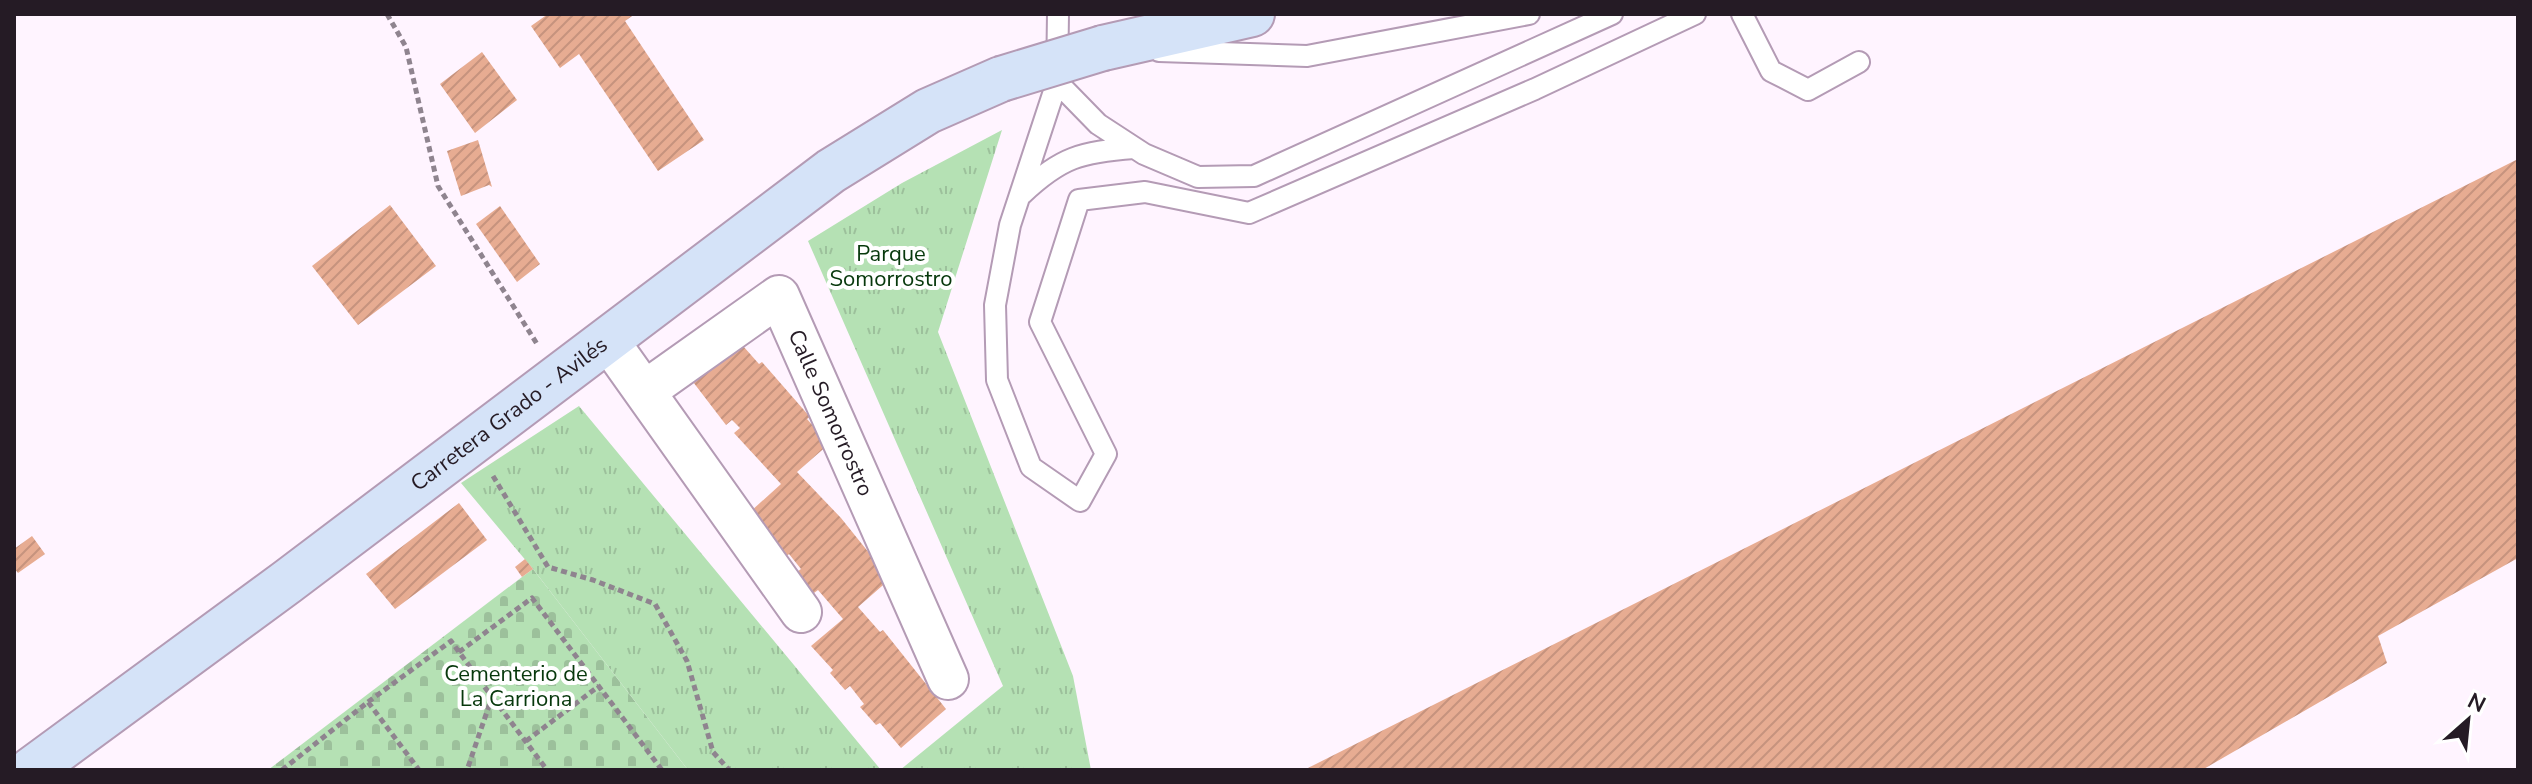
<svg xmlns="http://www.w3.org/2000/svg" width="2532" height="784" font-family="'Nunito Sans',sans-serif">
	<defs>
		<pattern id="cemetery-stones" width="16" height="16" patternUnits="userSpaceOnUse" patternTransform="scale(2)"><rect width="16" height="16" fill="#b5e1b4"/><path d="M2 7V4a2 2 0 0 1 4 0v3zM10 15v-3a2 2 0 0 1 4 0v3z" fill="#9cc09b"/></pattern>
		<pattern id="park-tufts" width="24" height="20" patternUnits="userSpaceOnUse" patternTransform="scale(2)"><rect width="24" height="20" fill="#b5e1b4"/><path d="M3 7l-1-3M5 7V3M7 7l1-3M15 17l-1-3M17 17v-4M19 17l1-3" fill="none" stroke="#9cc09b"/></pattern>
		<pattern id="building-hatch" width="6" height="6" patternUnits="userSpaceOnUse" patternTransform="scale(2)"><rect width="6" height="6" fill="#e7ac92"/><path d="M-1 1l2-2M0 6l6-6M5 7l2-2" fill="none" stroke="#c6937e"/></pattern>
	</defs>
	<rect width="100%" height="100%" fill="#fff4ff"/>
	<path fill="url(#cemetery-stones)" d="M533 569 688 770H268L522 577Z"/>
	<path fill="url(#park-tufts)" d="M1002 130 938 332 1073 676 1091 770H900L1003 686 808 241 902 183Z
		M579 406 881 770H688L533 569 461 483Z"/>
	<path fill="url(#building-hatch)" d="M548 14H635L625 21 704 140 658 171 579 54 560 68 531 26Z
		M482 52 517 100 475 133 440 84Z
		M478 140 492 187 489 185 461 196 447 151Z
		M2518 159V558L2378 636 2387 663 2202 770H1304Z
		M390 205 436 266 358 325 312 266Z
		M500 206 540 264 517 282 476 224Z
		M736 338 759 364 762 362 810 417 807 419 829 444 797 472 841 518 890 579 858 607 880 632 883 630 946 709 901 748 880 723 876 725 860 707 864 704 850 686 845 690 830 673 833 670 811 646 843 619 818 590 814 593 797 572 801 569 789 554 784 558 750 512 781 484 734 433 740 428 732 420 726 425 690 378Z
		M459 503 487 540 395 609 366 574Z
		M32 536 45 554 18 573 14 568V549Z
		M525 559 533 569 522 577 515 567Z"/>
	<g fill="none" stroke-linecap="round" stroke-linejoin="round">
		<g stroke="#b49bb5" stroke-width="24">
			<path id="service" d="M1058 14 1057 82 1010 225 995 305 997 380 1031 467 1080 501 1106 454 1040 322 1079 200 1145 192 1249 213 1535 89 1695 14
				M1742 14 1771 71 1808 90 1859 62
				M1159 51 1307 56 1529 14
				M1057 82 1098 124 1144 154 1198 177 1254 176 1612 14
				M1022 194C1061 157 1081 152 1134 148"/>
		</g>
		<g stroke="#b49bb5" stroke-width="44">
			<g id="minor">
				<path d="M607 339 801 612"/>
				<path id="s1" d="M645 391 779 296 948 679"/>
			</g>
		</g>
		<g stroke="#b49bb5" stroke-width="48">
			<g id="secondary">
				<path d="M1103 48 1252 14"/>
				<path id="s2" d="M31 770 287 582 831 171 928 111 1001 79"/>
			</g>
		</g>
		<path stroke="#8f848f" stroke-width="5" stroke-dasharray="6 4" stroke-linecap="butt" d="M387 14 406 47 438 186 537 344
			M493 476 548 567 593 580 655 604 687 661 713 752 729 770
			M459 652 532 598 662 770
			M493 698 547 770
			M368 702 451 641 492 697 467 770
			M526 741 599 686
			M282 770 368 702 419 770"/>
		<use href="#service" stroke="#fff" stroke-width="20"/>
		<use href="#minor" stroke="#fff" stroke-width="40"/>
		<use href="#secondary" stroke="#d5e3f8" stroke-width="44"/>
		<g stroke="#b49bb5" stroke-width="48" stroke-linecap="butt">
			<path id="secondary-bridge" d="M1001 79 1103 48"/>
		</g>
		<use href="#secondary-bridge" stroke="#d5e3f8" stroke-width="44"/>
	</g>
	<g text-anchor="middle" dominant-baseline="central" stroke-width="8" stroke-linejoin="round" paint-order="stroke">
		<g font-size="22" fill="#07380c" stroke="#fff">
			<text x="891" y="254">Parque<tspan x="891" dy="25">Somorrostro</tspan></text>
			<text x="516" y="674">Cementerio de<tspan x="516" dy="25">La Carriona</tspan></text>
		</g>
		<g font-size="22" fill="#251b25" stroke="#fff">
			<text stroke="none"><textPath href="#s1" startOffset="292">Calle Somorrostro</textPath></text>
			<text stroke="none"><textPath href="#s2" startOffset="596">Carretera Grado - Avilés</textPath></text>
		</g>
	</g>
	<rect width="2532" height="784" fill="none" stroke="#251b25" stroke-width="32"/>
	<g transform="translate(2468 720) rotate(27)" stroke="#ffffff" stroke-width="6" paint-order="stroke">
	<path d="M0-6L14 30L0 20L-14 30Z" fill="#251b25"/>
	<text y="-12" font-size="22" font-weight="bold" text-anchor="middle" fill="#251b25">N</text>
	</g>
</svg>
